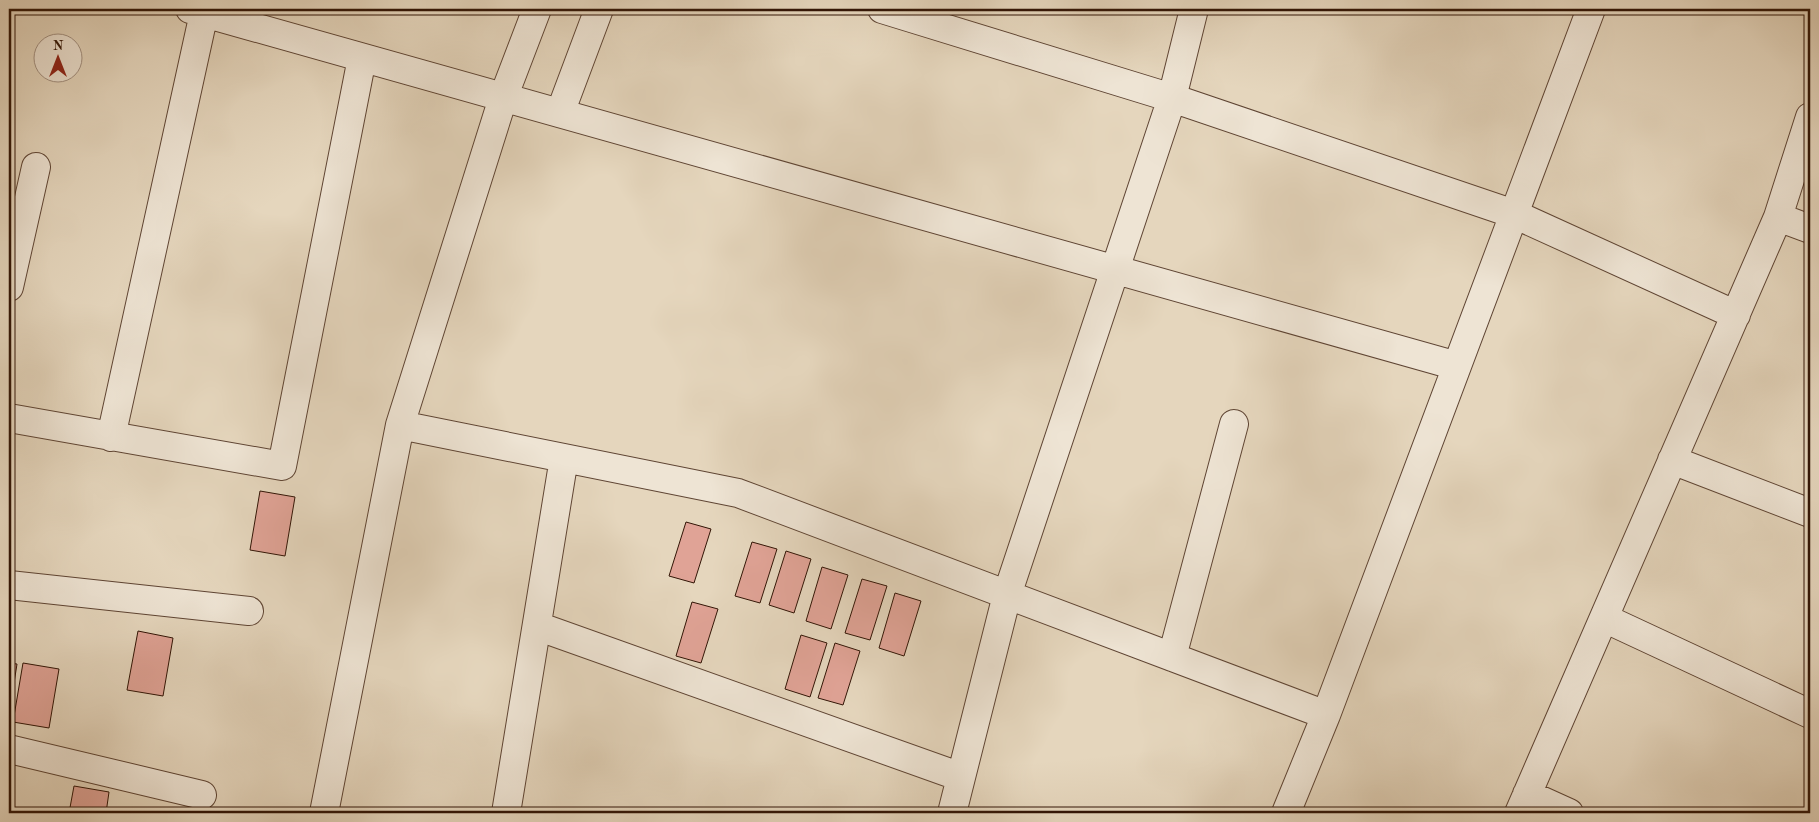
<svg xmlns="http://www.w3.org/2000/svg" width="1819" height="822" font-family="'Old Standard TT',serif">
	<rect width="100%" height="100%" fill="#e5d6bd"/>
	<filter id="stains"><feTurbulence type="fractalNoise" baseFrequency=".004" numOctaves="4"/><feColorMatrix values="0 0 0 0 .2 0 0 0 0 .09 0 0 0 0 .02 0 0 0 .5 -.17"/></filter>
	<radialGradient id="worn" r=".72"><stop offset=".6" stop-color="#630" stop-opacity="0"/><stop offset="1" stop-color="#630" stop-opacity=".3"/></radialGradient>
	<path fill="#e0a396" stroke="#321506" d="M260 491 295 497 285 556 250 550Z
		M686 522 711 529 694 583 669 576Z
		M752 542 777 549 760 603 735 596Z
		M786 551 811 559 794 613 769 605Z
		M822 567 848 575 831 629 806 621Z
		M862 579 887 586 870 640 845 633Z
		M895 593 921 601 904 656 879 648Z
		M692 602 718 609 701 663 676 656Z
		M138 631 173 638 163 696 127 690Z
		M801 635 827 643 810 697 785 689Z
		M835 643 860 651 843 705 818 698Z
		M9 663 17 664 9 715Z
		M23 663 59 669 49 728 13 722Z
		M74 786 109 792 106 813H69Z"/>
	<g fill="none" stroke-linecap="round" stroke-linejoin="round">
		<g stroke="#5f4534" stroke-width="30">
			<path id="minor" d="M190 9 1457 366
				M882 9 1172 98 1514 214 1736 315
				M560 113 599 9
				M1778 217 1810 229
				M9 287 36 167
				M9 418 282 466 362 58
				M400 425 738 493 1326 715
				M111 437 204 13
				M1672 460 1810 513
				M9 585 249 611
				M1604 618 1810 714
				M537 626 961 777
				M1172 657 1234 424
				M9 749 202 795
				M1527 794 1569 813
				M324 813 400 425 503 98 537 9
				M506 813 564 458
				M952 813 1007 595 1172 98 1194 9
				M1286 813 1326 715 1591 9
				M1519 813 1778 217 1810 117"/>
		</g>
		<use href="#minor" stroke="#eee4d4" stroke-width="28"/>
	</g>
	<rect width="1819" height="822" fill="none" stroke="#e5d6bd" stroke-width="30"/>
	<rect x="10" y="10" width="1799" height="802" fill="none" stroke="#321506" stroke-width="2.5"/>
	<rect x="15" y="15" width="1789" height="792" fill="none" stroke="#321506"/>
	<g transform="translate(58 58)"><circle r="24" fill="#eee4d4" stroke="#a39182"/>
	<path d="M0-4L9 19L0 12L-9 19Z" fill="#8f2418"/>
	<text y="-8" font-size="14" font-weight="bold" text-anchor="middle" fill="#321506">N</text>
	</g>
	<rect width="100%" height="100%" filter="url(#stains)"/>
	<rect width="100%" height="100%" fill="url(#worn)"/>
</svg>
